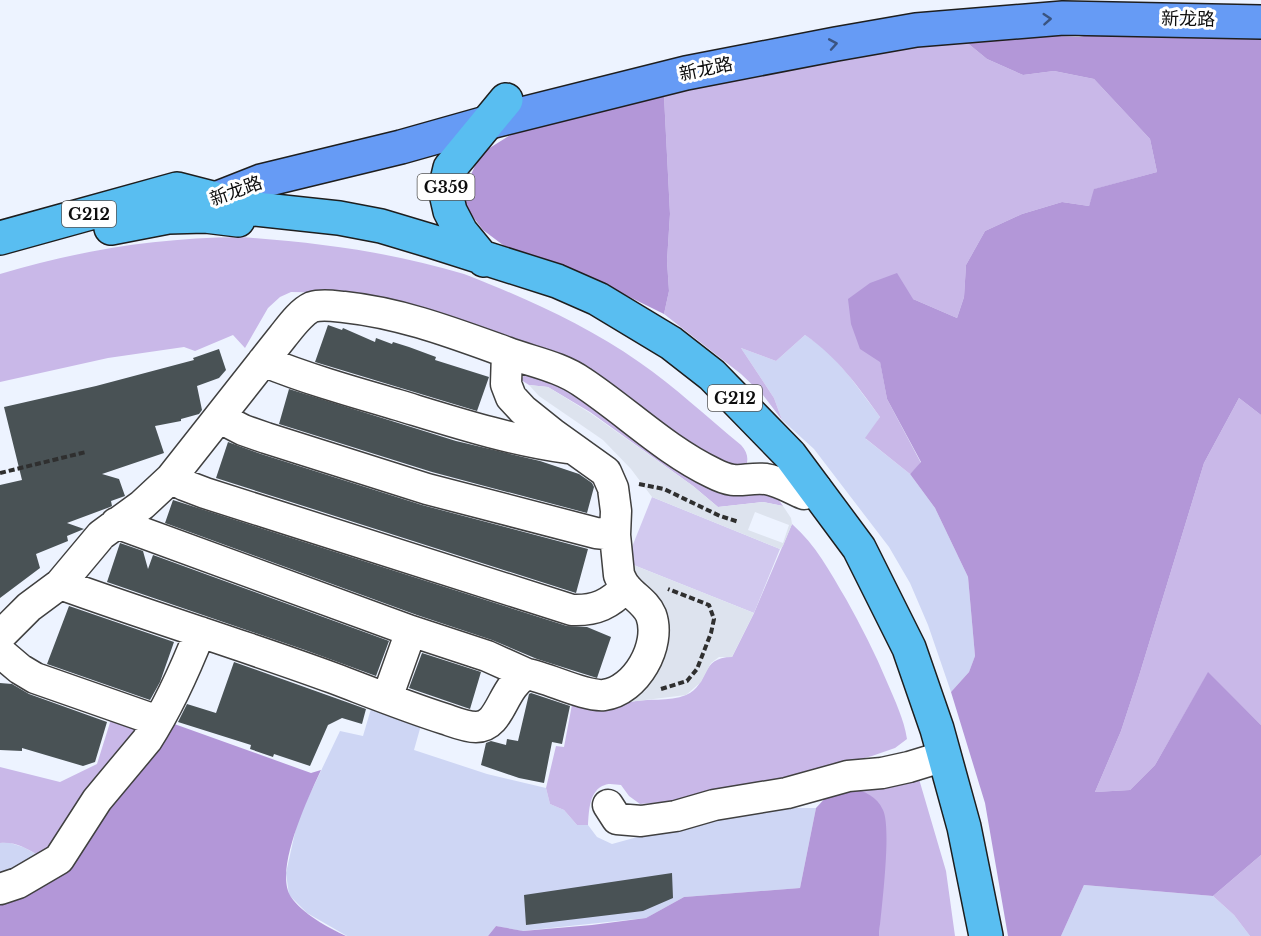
<svg xmlns="http://www.w3.org/2000/svg" width="1261" height="936" font-family="'Libre Baskerville','Noto Sans SC',serif">
	<rect width="100%" height="100%" fill="#edf3ff"/>
	<path fill="#ced6f4" d="M805 335 827 350 850 377 880 417 866 439 910 474 935 508 968 577 975 656 969 672 951 692 928 625 910 583 889 547 814 449 782 420 774 398 741 348 776 361Z
		M373 702 423 718 414 750 487 774 546 788 550 804 564 810 577 825H588L597 837 612 844 699 820 786 808H816L800 888 684 897 646 918 522 931 496 926 488 936H347L307 913 289 895 286 873 298 819 340 731 363 736Z
		M7 842 23 847 38 855 0 880V843Z
		M1084 885 1213 896 1234 915 1250 936H1061Z"/>
	<path fill="#c9b8e8" d="M965 41 987 59 1023 75 1054 71 1094 79 1150 139 1157 172 1095 189 1089 206 1062 202 1022 214 985 231 966 265 964 297 957 318 913 299 880 361 887 399 921 463 910 474 865 438 880 417C857 385 838 358 805 335L776 361 741 348 774 398 782 420 763 395 741 374 664 314 669 291 667 261 670 214 664 96 762 73 870 53Z
		M240 237C315 242 391 252 464 274 473 277 481 281 489 284 541 305 593 330 639 362 675 387 707 417 741 445 748 453 749 459 745 469L737 472 504 340 454 317 356 293 291 292 280 297 268 308 245 348 233 335 195 351 184 347 108 358 0 382V274C81 250 155 238 240 237Z
		M526 372H536L759 491 776 496 783 506 763 502 718 507 693 486 590 412 548 387 529 385 521 380Z
		M1239 398 1261 415V725L1208 673 1155 765 1130 790 1095 792 1121 731 1139 676 1204 463Z
		M792 524C816 545 830 572 846 599 861 626 875 653 887 682 895 701 904 719 907 739L895 748 872 756 711 798 640 804 629 796 621 785C617 785 609 783 605 785 589 790 589 811 588 825H577L564 810 550 804 546 788 556 746 564 747 574 694C583 698 594 706 603 707 614 709 621 704 630 702 648 698 669 702 686 695 710 685 699 657 732 657L754 613Z
		M113 713 143 721 60 841 38 855C26 848 14 841 0 843V767L60 782 97 764Z
		M919 779 946 871 955 936H879L880 916 851 787Z
		M1261 855V936H1250L1234 915 1213 896Z"/>
	<path fill="#b397d8" d="M1104 32 1261 36V415L1239 398 1204 463 1139 676 1121 731 1095 792 1130 790 1155 765 1208 672 1261 725V855L1213 896 1084 885 1061 936H1008L985 803 951 692 969 672 975 656 968 577 935 508 910 474 921 462 887 399 880 362 860 349 851 324 848 299 870 283 897 273 913 299 957 318 964 297 966 265 985 231 1022 214 1062 202 1089 206 1094 189 1157 172 1150 139 1094 79 1054 71 1023 75 987 59 965 41 1041 35 1079 37Z
		M664 96 670 214 667 261 669 291 664 314 581 273 553 266 503 245 483 230 467 209 464 191 480 154 515 132Z
		M166 721 311 773 321 770C309 796 273 871 291 897 303 914 327 927 346 936H0V896L13 890Z
		M851 787C865 792 877 796 883 810 892 829 881 911 879 936H488L496 926 523 931 592 925 646 918 684 897 800 888 816 808 830 793Z"/>
	<path fill="#d2c9ef" d="M652 497 780 549 754 613 626 562Z"/>
	<path fill="#dde3ee" fill-rule="evenodd" d="M529 385 548 387 590 413 693 486 718 507 763 502 783 506 791 518 792 524 783 546 780 549 652 497 631 469 603 440 539 396ZM755 512 789 525 783 543 748 530Z
		M626 562 754 613 732 657H719L711 663 701 682 686 695 629 702 640 693 648 680 666 616 661 601Z"/>
	<path fill="#495255" d="M328 325 342 330 343 328 375 342 376 338 392 344 393 342 409 347 436 357 435 360 489 377 477 411 315 362Z
		M219 349 226 370 219 378 197 386 202 410 199 414 181 419V421L155 426 164 453 102 474 119 479 125 496 111 501 112 506 110 507 67 523 84 529 67 536 68 541 36 554 40 568 0 598V485L22 480 4 407 96 386 194 360 193 358Z
		M289 389 456 441 540 461 579 474 592 483 594 487 587 513 432 472 279 424Z
		M228 442 261 454 422 505 588 549 576 593 216 478Z
		M173 500 567 626 587 627 611 637 597 678 537 659 492 640 417 615 165 523Z
		M120 543 143 551 148 569 153 555 389 641 376 676 305 650 107 582Z
		M69 606 174 642 160 682 150 700 47 664Z
		M422 653 481 672 470 709 409 688Z
		M234 662 366 709 362 724 342 718 328 725 310 766 274 754 273 757 250 749 251 745 178 722 187 704 216 713Z
		M0 683 12 684 29 694 107 722 95 762 83 766 22 748V751L0 750Z
		M531 693 570 706 562 744 552 742 544 783 519 778 481 765 486 743 491 741 506 745 507 739 518 741 529 694Z
		M672 873 673 898 643 911 526 925 524 895Z"/>
	<g fill="none" stroke-linecap="round" stroke-linejoin="round">
		<g stroke="#404040" stroke-width="33">
			<path id="minor" d="M263 361C307 379 353 392 398 405 454 422 509 440 567 448
				M220 418 243 430 266 438 427 489 596 533 615 535
				M171 478 184 485 205 493 572 610C596 611 610 604 626 587
				M116 523 411 631 487 656 527 674
				M60 584C151 617 243 645 333 678 370 692 407 707 445 719 454 722 466 727 476 727 502 727 501 687 527 674 549 678 585 697 604 695 636 691 662 645 651 615 646 603 634 597 626 587 623 584 621 579 619 575L615 535 616 511 613 488 606 472 553 434 523 410 511 397 506 384 507 353
				M0 636 29 607 60 584 101 535 142 505 171 478 283 336C291 326 301 312 312 307 322 304 334 306 344 307 401 313 453 333 506 352 532 362 559 366 582 382 626 411 665 450 713 473 738 486 743 477 766 479 779 481 792 489 804 494L816 488
				M0 652 20 669 35 678 158 721
				M387 698 411 631
				M608 805 617 819 641 821 676 816 714 805 787 793 848 776 882 773 909 767 945 756
				M0 889 18 883 59 859 97 800 147 740C169 706 185 670 200 632"/>
		</g>
		<g stroke="#1e1e1e" stroke-width="36">
			<path id="major" d="M200 205 261 181 401 147 486 123 686 73 836 44 916 30 1063 18 1261 22"/>
		</g>
		<g stroke="#1e1e1e" stroke-width="36">
			<path id="highway" d="M111 228 168 217 205 216 238 220
				M0 238 177 189 255 209 339 218 381 226 431 241 557 281 598 299 671 343 712 375 790 455 859 548 909 648 937 729 964 827 986 936
				M484 260 461 232 450 211 445 189 450 168 506 100"/>
		</g>
		<path stroke="#2f2f2f" stroke-width="4" stroke-dasharray="6 3" stroke-linecap="butt" d="M0 473 86 452
			M639 484 664 489 720 516 739 522
			M661 689 687 681 697 669 711 633 714 619 709 605 668 589"/>
		<use href="#minor" stroke="#fff" stroke-width="30"/>
		<use href="#major" stroke="#669bf5" stroke-width="33"/>
		<use href="#highway" stroke="#59bef1" stroke-width="33"/>
	</g>
	<defs><path id="oneway-chevron" d="M-2-3.5L2.5 0L-2 3.5" fill="none" stroke-width="1.6" stroke-linecap="round" stroke-linejoin="round" transform="scale(1.5)"/></defs>
	<g stroke="#3a5481">
		<use href="#oneway-chevron" transform="translate(1047 19) rotate(-4)"/>
		<use href="#oneway-chevron" transform="translate(833 44) rotate(-10)"/>
	</g>
	<g text-anchor="middle" dominant-baseline="central" stroke-width="6" stroke-linejoin="round" paint-order="stroke">
		<g fill="#fff" stroke="#565656" stroke-width="1.5">
			<rect x="417.5" y="174" width="57" height="26" rx="4.5"/>
			<rect x="62" y="201" width="54" height="26" rx="4.5"/>
			<rect x="708" y="385" width="54" height="26" rx="4.5"/>
		</g>
		<g font-size="16" font-weight="bold" fill="#0d0d0d">
			<text x="446" y="187">G359</text>
			<text x="89" y="214">G212</text>
			<text x="735" y="398">G212</text>
		</g>
		<g font-size="18" fill="#0d0d0d" stroke="#fff">
			<text transform="translate(1188 19) rotate(1)">新龙路</text>
			<text transform="translate(706 69) rotate(-12)">新龙路</text>
			<text transform="translate(236 191) rotate(-20)">新龙路</text>
		</g>
	</g>
</svg>
